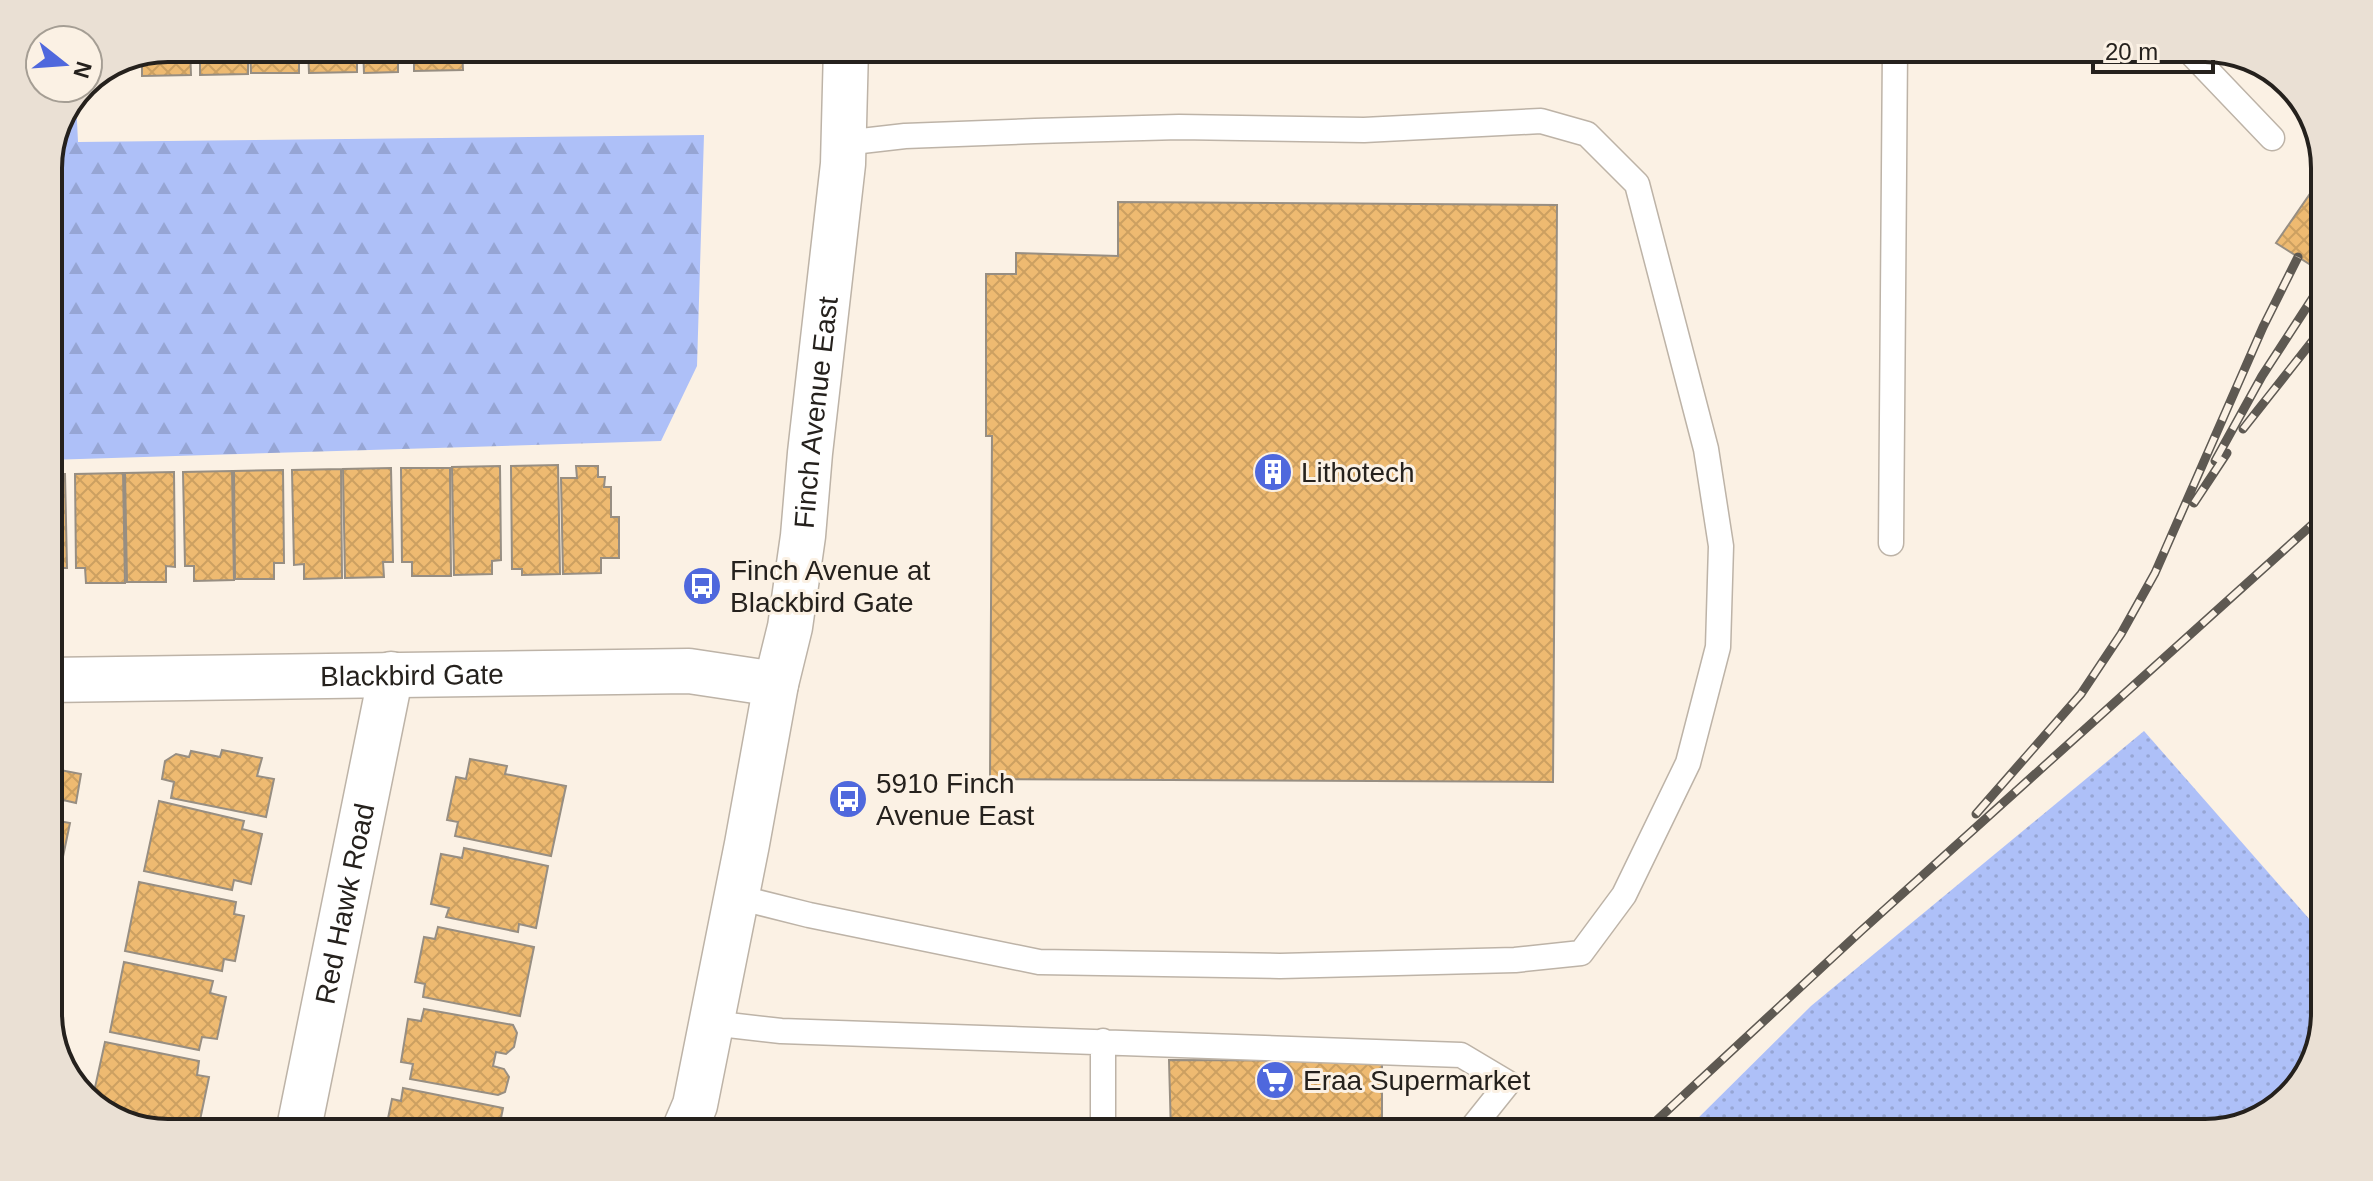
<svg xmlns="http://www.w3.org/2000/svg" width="2373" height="1181" font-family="Helvetica,sans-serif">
	<defs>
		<pattern id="grass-dots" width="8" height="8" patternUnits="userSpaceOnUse" patternTransform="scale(2)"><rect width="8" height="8" fill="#aec0f8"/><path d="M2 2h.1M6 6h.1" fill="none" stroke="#96a5d4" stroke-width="1.8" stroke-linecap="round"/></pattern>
		<pattern id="forest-firs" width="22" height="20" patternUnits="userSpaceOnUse" patternTransform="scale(2)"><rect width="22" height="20" fill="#aec0f8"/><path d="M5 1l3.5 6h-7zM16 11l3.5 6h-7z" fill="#96a5d4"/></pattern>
		<pattern id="building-cross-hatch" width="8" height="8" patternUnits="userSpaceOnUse" patternTransform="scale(2)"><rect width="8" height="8" fill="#eeba71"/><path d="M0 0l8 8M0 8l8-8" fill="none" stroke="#cca061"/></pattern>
	</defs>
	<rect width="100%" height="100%" fill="#fbf1e4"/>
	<path fill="url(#grass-dots)" d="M2144 731 2325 937V1013L2313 1066 2271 1113 2206 1133H1683L1811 1006Z"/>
	<path fill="url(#forest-firs)" d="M76 100 78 142 704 135 697 366 661 441 48 460V160Z"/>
	<path fill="url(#building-cross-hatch)" stroke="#978e82" stroke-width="2" d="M168 48H190L191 75 142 76V59Z
		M200 48H248V74L200 75Z
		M250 48H299V73H251Z
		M308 48H357V72L309 73Z
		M363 48H411L412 57 398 58V72L364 73Z
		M414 48H462L463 70 414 71Z
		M2325 172V274L2276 243Z
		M1118 202 1557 205 1553 782 990 779 992 436H986V274H1016V253L1118 256Z
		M558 465 560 574 522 575V569H512L511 466Z
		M500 466 501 560 492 561V574L454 575 452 467Z
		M576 466H598V477H605L604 487H611V517H619V558H601V573L563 574 561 478H577Z
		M391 468 393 562H383L384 577 345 578 343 469Z
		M401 468H450L451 576H412V562H402Z
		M341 469 342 578 304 579V564L294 565 292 470Z
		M283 470 284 563H274V579H235L234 471Z
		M232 471 234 580 194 581V566H185L183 472Z
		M174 472 175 567 166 566V582H127L125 473Z
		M123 473 125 583H86L85 568H76L75 474Z
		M48 474H65L67 568H57V584H48Z
		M222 750 262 758 257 776 274 779 266 817 171 798 174 782 162 779 165 761 176 754 189 757 191 751 220 757Z
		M470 759 507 766 505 774 566 786 551 856 455 836 458 822 447 820 456 777 466 779Z
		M48 762 61 764 60 770 81 774 76 803 63 800 61 815 48 812Z
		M159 801 244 821 242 829 262 834 251 884 234 880 232 890 144 871Z
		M48 819 70 823 55 895 48 893Z
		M464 848 548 866 536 928 519 924 518 932 446 917 449 908 431 904 441 854 462 858Z
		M139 882 236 902 234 914 244 916 235 961 224 959 222 971 125 951Z
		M438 927 534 947 520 1016 423 997 425 984 415 982 424 937 435 939Z
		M124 962 213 981 210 993 226 997 217 1039 202 1037 199 1050 110 1032Z
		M424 1009 513 1025 517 1033 514 1047 506 1054 496 1052 493 1066 504 1069 509 1077 505 1092 498 1095 410 1079 413 1064 401 1062 408 1019 421 1021Z
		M105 1042 199 1061 197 1075 209 1077 200 1120 189 1118 186 1132 110 1116 92 1101Z
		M1169 1060 1382 1061V1133H1171Z
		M403 1088 503 1108 498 1133H385L392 1099 401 1101Z"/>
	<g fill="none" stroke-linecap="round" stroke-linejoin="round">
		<g stroke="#bdb3a7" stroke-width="27">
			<path id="lane" d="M2186 48 2272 138
				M1891 543 1895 48
				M737 897 809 915 1039 962 1280 966 1515 960 1581 953 1624 895 1688 763 1718 647 1721 546 1706 449 1637 184 1587 134 1541 121 1364 130 1179 127 1035 131 905 136 844 143
				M711 1023 781 1031 1461 1055 1508 1083 1468 1133
				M1103 1041V1133"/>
		</g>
		<g stroke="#bdb3a7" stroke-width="47">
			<g id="street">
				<path id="s1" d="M48 680 689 671 776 684"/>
				<path id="s2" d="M298 1133 391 674"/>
			</g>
		</g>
		<g stroke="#bdb3a7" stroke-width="47">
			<g id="secondary">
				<path id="s3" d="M683 1133 695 1105 747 844 776 684 790 627 803 536 810 453 843 164 846 48"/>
			</g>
		</g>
		<use href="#lane" stroke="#fff" stroke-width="24"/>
		<use href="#street" stroke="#fff" stroke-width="44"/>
		<use href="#secondary" stroke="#fff" stroke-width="44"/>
		<g stroke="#5e5952" stroke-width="9">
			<path id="rail" d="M2243 429 2325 325
				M2215 461 2262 376 2325 279
				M2194 503 2227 453
				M1976 814 2081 694 2121 634 2155 573 2263 327 2298 257
				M1643 1133 1861 931 2325 513"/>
		</g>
		<use href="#rail" stroke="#fbf1e4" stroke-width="6" stroke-dasharray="18" stroke-linecap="butt"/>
	</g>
	<defs>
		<g id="building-disc" transform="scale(2)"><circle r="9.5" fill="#4f68dd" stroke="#fbf1e4"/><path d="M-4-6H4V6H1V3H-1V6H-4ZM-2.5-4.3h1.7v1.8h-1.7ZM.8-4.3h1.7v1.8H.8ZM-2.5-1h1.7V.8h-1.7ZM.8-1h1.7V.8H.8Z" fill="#fff"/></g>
		<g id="bus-disc" transform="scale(2)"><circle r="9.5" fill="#4f68dd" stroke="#fbf1e4"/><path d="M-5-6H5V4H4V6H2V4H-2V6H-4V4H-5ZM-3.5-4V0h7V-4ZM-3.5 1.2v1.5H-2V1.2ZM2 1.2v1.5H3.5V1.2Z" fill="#fff"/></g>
		<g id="supermarket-disc" transform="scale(2)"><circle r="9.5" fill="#4f68dd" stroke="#fbf1e4"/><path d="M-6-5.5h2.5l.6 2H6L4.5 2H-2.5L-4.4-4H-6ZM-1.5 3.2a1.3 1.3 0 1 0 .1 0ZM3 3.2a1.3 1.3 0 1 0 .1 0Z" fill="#fff"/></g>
	</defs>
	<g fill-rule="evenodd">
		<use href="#building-disc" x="1273" y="472"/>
		<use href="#bus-disc" x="702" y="586"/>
		<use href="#bus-disc" x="848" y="799"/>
		<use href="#supermarket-disc" x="1275" y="1080"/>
	</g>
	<g text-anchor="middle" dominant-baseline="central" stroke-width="6" stroke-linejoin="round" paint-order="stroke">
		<g font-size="28" fill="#25211d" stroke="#fbf1e4">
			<text stroke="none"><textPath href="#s3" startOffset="734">Finch Avenue East</textPath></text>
			<text stroke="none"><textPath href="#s1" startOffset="364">Blackbird Gate</textPath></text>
			<text stroke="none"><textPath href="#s2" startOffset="234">Red Hawk Road</textPath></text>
		</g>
		<g font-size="28" fill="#25211d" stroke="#fbf1e4" text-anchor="start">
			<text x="1301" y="472">Lithotech</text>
			<text x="730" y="570">Finch Avenue at<tspan x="730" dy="32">Blackbird Gate</tspan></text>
			<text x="876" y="783">5910 Finch<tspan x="876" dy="32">Avenue East</tspan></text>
			<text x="1303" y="1080">Eraa Supermarket</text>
		</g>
	</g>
	<path d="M0 0H2373V1181H0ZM168 62H2205A106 106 0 0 1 2311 168V1013A106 106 0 0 1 2205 1119H168A106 106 0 0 1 62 1013V168A106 106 0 0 1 168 62Z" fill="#eae0d4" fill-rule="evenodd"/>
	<path fill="none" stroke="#25211d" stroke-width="4" d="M168 62H2205A106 106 0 0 1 2311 168V1013A106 106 0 0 1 2205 1119H168A106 106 0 0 1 62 1013V168A106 106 0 0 1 168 62Z"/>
	<g transform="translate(64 64) rotate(107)"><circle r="38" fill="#fbf1e4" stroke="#a59e94" stroke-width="2"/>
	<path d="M0-6L14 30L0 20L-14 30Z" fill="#4f68dd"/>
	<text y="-12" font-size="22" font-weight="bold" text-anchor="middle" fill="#25211d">N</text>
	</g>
	<path d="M2093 60v12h120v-12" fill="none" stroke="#25211d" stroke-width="4"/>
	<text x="2105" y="60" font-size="24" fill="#25211d" stroke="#fbf1e4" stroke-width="6" paint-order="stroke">20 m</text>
</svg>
